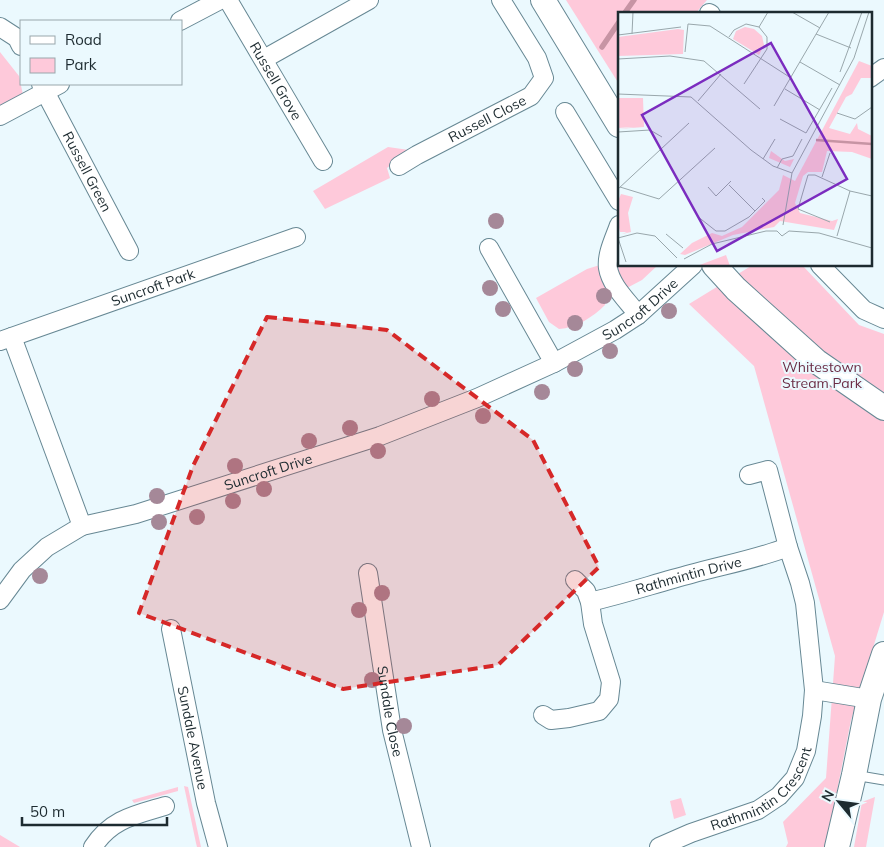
<svg xmlns="http://www.w3.org/2000/svg" width="884" height="847" font-family="Mulish,sans-serif">
	<rect width="100%" height="100%" fill="#ebf9fe"/>
	<path fill="#fec9da" d="M566 0H707L695 14H619V84Z
		M0 52 19 76 23 95 0 108Z
		M388 147 409 150 387 168 390 178 325 209 313 191Z
		M619 259V265H658L642 280 606 299 605 305C593 317 576 328 559 329L549 322 536 298 587 269Z
		M751 265H802L859 325 884 334V612L851 720 826 847H786L788 843 783 822 826 778 835 656 754 366 689 304 751 266Z
		M184 786 188 787 201 847H197L196 843Z
		M178 787V791L134 803 132 800Z
		M875 797 866 847H854L862 802Z
		M681 798 686 815 674 819 670 801Z
		M0 835 20 847H0Z"/>
	<g fill="none" stroke-linecap="round" stroke-linejoin="round">
		<path stroke="#c794a4" stroke-width="5.5" d="M624 14 634 0
			M602 47 619 22"/>
		<g stroke="#678894" stroke-width="11">
			<path id="lane" d="M854 775 884 780"/>
		</g>
		<g stroke="#678894" stroke-width="20">
			<g id="street">
				<path id="s1" d="M228 0 323 161"/>
				<path d="M709 13 711 14"/>
				<path d="M180 21 220 0"/>
				<path d="M0 27 17 38 21 46"/>
				<path d="M264 59 369 0"/>
				<path d="M870 78 884 68"/>
				<path id="s2" d="M41 84 129 251"/>
				<path d="M565 112 619 201"/>
				<path d="M0 116 60 84"/>
				<path id="s3" d="M399 166 417 155 531 96 544 78 537 58 501 0"/>
				<path d="M619 225C615 237 606 254 608 268 611 286 628 301 638 315"/>
				<path d="M489 248 554 363"/>
				<path d="M820 265 864 310 884 319"/>
				<path d="M12 337 82 526"/>
				<path id="s4" d="M0 341 296 237"/>
				<path id="s5" d="M368 573 392 730 421 847"/>
				<path id="s6" d="M0 600 22 570 47 547 82 526 136 514 380 436 477 398 554 363 615 330 638 315 693 265"/>
				<path id="s7" d="M590 602C624 594 657 583 691 574 724 565 757 559 788 547"/>
				<path id="s8" d="M171 629 206 803 218 847"/>
				<path d="M814 690 869 699"/>
				<path d="M543 715 551 720 569 718 599 711 609 699 611 682 593 624 590 602 586 591 575 580"/>
				<path d="M93 847C111 819 135 815 165 806"/>
				<path id="s9" d="M659 847 691 833 758 810 779 796 795 778 806 751 812 716 814 690 805 603 800 583 788 547 768 470 749 475"/>
			</g>
		</g>
		<g stroke="#678894" stroke-width="26">
			<path id="secondary" d="M543 0 619 125
				M714 265 736 289 816 361 884 408
				M837 847 854 775 869 699 884 654"/>
		</g>
		<use href="#lane" stroke="#fff" stroke-width="9"/>
		<use href="#street" stroke="#fff" stroke-width="18"/>
		<use href="#secondary" stroke="#fff" stroke-width="24"/>
	</g>
	<g fill="#a58898">
		<circle cx="496" cy="221" r="8"/>
		<circle cx="490" cy="288" r="8"/>
		<circle cx="604" cy="296" r="8"/>
		<circle cx="503" cy="309" r="8"/>
		<circle cx="669" cy="311" r="8"/>
		<circle cx="575" cy="323" r="8"/>
		<circle cx="610" cy="351" r="8"/>
		<circle cx="575" cy="369" r="8"/>
		<circle cx="542" cy="392" r="8"/>
		<circle cx="432" cy="399" r="8"/>
		<circle cx="483" cy="416" r="8"/>
		<circle cx="350" cy="428" r="8"/>
		<circle cx="309" cy="441" r="8"/>
		<circle cx="378" cy="451" r="8"/>
		<circle cx="235" cy="466" r="8"/>
		<circle cx="264" cy="489" r="8"/>
		<circle cx="157" cy="496" r="8"/>
		<circle cx="233" cy="501" r="8"/>
		<circle cx="197" cy="517" r="8"/>
		<circle cx="159" cy="522" r="8"/>
		<circle cx="40" cy="576" r="8"/>
		<circle cx="382" cy="593" r="8"/>
		<circle cx="359" cy="610" r="8"/>
		<circle cx="372" cy="680" r="8"/>
		<circle cx="404" cy="726" r="8"/>
	</g>
	<path fill="#d62828" fill-opacity="0.2" stroke="#d62828" stroke-width="4" stroke-dasharray="10 6" stroke-linejoin="round" d="M267 317 387 330 533 440 599 567 498 665 343 689 139 613 193 466Z"/>
	<g text-anchor="middle" dominant-baseline="central" stroke-width="4" stroke-linejoin="round" paint-order="stroke">
		<g font-size="14" fill="#1d2b30" stroke="#ebf9fe">
			<text stroke="none"><textPath href="#s1" startOffset="94">Russell Grove</textPath></text>
			<text stroke="none"><textPath href="#s3" startOffset="100">Russell Close</textPath></text>
			<text stroke="none"><textPath href="#s2" startOffset="99">Russell Green</textPath></text>
			<text stroke="none"><textPath href="#s4" startOffset="162">Suncroft Park</textPath></text>
			<text stroke="none"><textPath href="#s6" startOffset="714">Suncroft Drive</textPath></text>
			<text stroke="none"><textPath href="#s6" startOffset="306">Suncroft Drive</textPath></text>
			<text stroke="none"><textPath href="#s7" startOffset="102">Rathmintin Drive</textPath></text>
			<text stroke="none"><textPath href="#s5" startOffset="140">Sundale Close</textPath></text>
			<text stroke="none"><textPath href="#s8" startOffset="111">Sundale Avenue</textPath></text>
			<text stroke="none"><textPath href="#s9" startOffset="122">Rathmintin Crescent</textPath></text>
		</g>
		<g font-size="14" fill="#6b2c45" stroke="#ebf9fe">
			<text x="822" y="367">Whitestown<tspan x="822" dy="16">Stream Park</tspan></text>
		</g>
	</g>
	<g transform="translate(618 12)">
		<rect width="254" height="254" fill="#ebf9fe"/>
		<path d="M127 15 136 17 144 24 146 33 141 43 115 27 118 19ZM60 17 66 18 65 42 0 44V25ZM241 49 254 54V66H243L234 82 228 85 211 116 232 122 239 111 240 117 254 124V147L234 140 209 139 204 160H190L185 164 177 191 182 201 214 209 220 207 216 218 162 209 156 215 115 223 67 243 62 242 74 231 94 221 104 224 124 215 161 178 165 163 177 169ZM0 86H25L26 115 0 117 16 115 0 116ZM153 139 167 149 176 147 172 155 151 146ZM3 182 15 185 10 201 13 220 4 222 9 220H2L1 216 0 189ZM108 243 112 254H79Z" fill="#fec9da"/>
		<path fill="none" stroke="#c794a4" stroke-width="2.5" d="M198 128 254 132"/>
		<path fill="none" stroke="#99a7ac" stroke-width="1" d="M174 0 202 16M141 15 150 0M14 22 15 0M198 22 233 36M0 23 63 15M111 25 116 18 128 12 141 15 149 25V37L126 72M67 40 70 12 92 14 173 66M0 47 52 44 86 49 142 97M182 50 222 73M222 60 244 0M167 77 202 98M0 82 73 85 133 138 155 154 174 161M80 89 103 62M156 94 211 0M219 101 237 107 254 95M162 107 188 121 214 76M0 120 32 118 44 125M145 147 157 127M159 156 164 147 175 144 184 127M204 165 212 141M111 173 137 199M2 175 41 187 97 136M90 175 98 184 113 169M0 177 71 111M79 204 98 219H107L131 205 147 189 144 186M212 210 180 197 190 163H197L232 179 254 184M165 213 174 161 236 46 251 0M48 222 65 236M219 224 232 179M66 247 94 232 148 219H159L164 224 171 219 201 221 254 236M8 250 0 226 19 221 37 224 59 246"/>
		<path fill="#7b2cbf" fill-opacity="0.15" stroke="#7b2cbf" stroke-width="2.5" d="M153 31 229 167 99 239 24 103Z"/>
		<rect width="254" height="254" fill="none" stroke="#1d2b30" stroke-width="2.5"/>
	</g>
	<rect x="20" y="20" width="162" height="65" fill="#ebf9fe" stroke="#99a7ac"/>
	<rect x="30" y="36" width="25" height="8" fill="#ffffff" stroke="#99a7ac"/>
	<text x="65" y="45" font-size="15" fill="#1d2b30">Road</text>
	<rect x="30" y="58" width="25" height="15" fill="#fec9da" stroke="#99a7ac"/>
	<text x="65" y="70" font-size="15" fill="#1d2b30">Park</text>
	<g transform="translate(839 802) rotate(299)" stroke="#ebf9fe" stroke-width="4" paint-order="stroke">
	<path d="M0-4L9 19L0 12L-9 19Z" fill="#1d2b30"/>
	<text y="-8" font-size="14" font-weight="bold" text-anchor="middle" fill="#1d2b30">N</text>
	</g>
	<path d="M22 817v8h145v-8" fill="none" stroke="#1d2b30" stroke-width="2.5"/>
	<text x="30" y="817" font-size="15" fill="#1d2b30" stroke="#ebf9fe" stroke-width="4" paint-order="stroke">50 m</text>
</svg>
